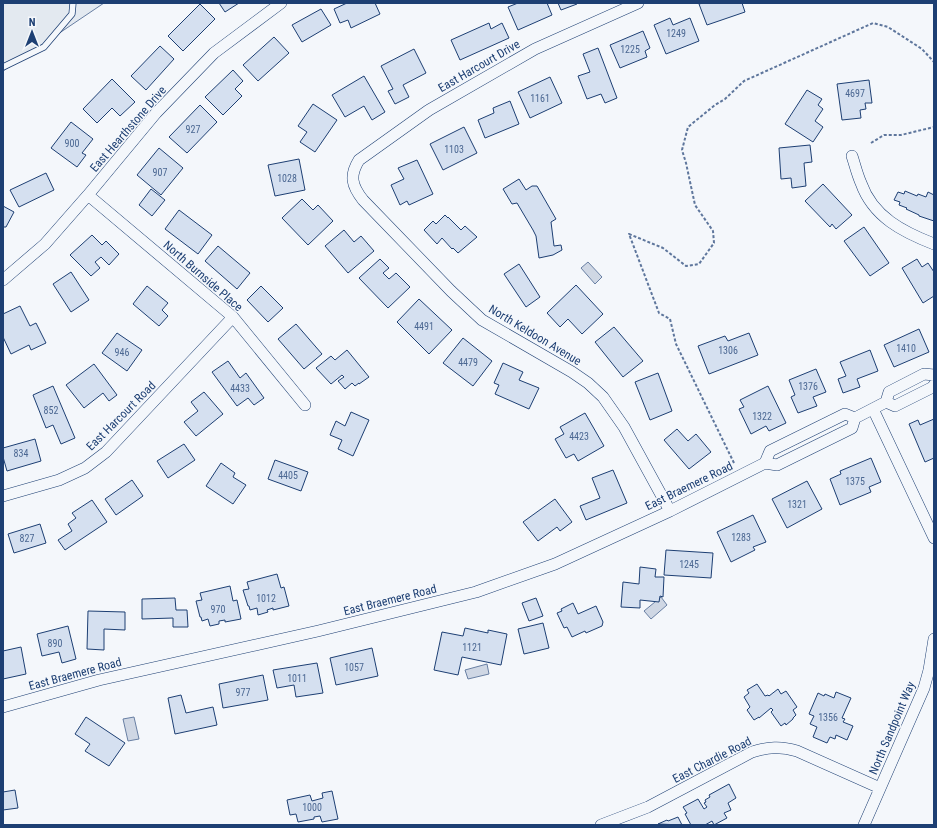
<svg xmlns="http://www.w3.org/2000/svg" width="937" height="828" font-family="'Roboto Condensed',sans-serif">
	<rect width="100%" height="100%" fill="#f4f7fb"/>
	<path fill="#e3e9f0" stroke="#687fa3" d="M3 3H104L3 71Z"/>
	<path fill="#cfd7e4" stroke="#687fa3" d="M588 262 602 277 595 284 581 268Z
		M661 597 667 605 651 619 644 611Z
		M487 664 489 674 468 679 465 670Z
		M134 717 139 739 128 741 123 719Z"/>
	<path fill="#d5e0f0" stroke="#1d3f73" d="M219 3H239L225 12Z
		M347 3H375L380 14 351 28 348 20 340 23 334 9Z
		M518 3H547L552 15 518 30 508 7Z
		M558 3H577V4L561 10Z
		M703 3H742L745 12 707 25 699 4Z
		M200 4 215 19 183 51 168 36Z
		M321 9 331 25 302 42 292 25Z
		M670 18 673 25 690 18 699 41 666 54 654 25Z
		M489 23 491 29 502 23 509 38 460 60 451 40Z
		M643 31 650 48 645 51 647 57 620 68 610 45Z
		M274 37 289 53 258 81 243 65Z
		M160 46 174 59 146 90 131 76Z
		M598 48 617 98 605 103 601 94 587 99 578 76 590 72 583 54Z
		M414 49 426 73 403 85 409 97 395 104 388 91 393 89 381 66Z
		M233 70 243 81 235 89 242 96 223 115 205 97Z
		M364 76 385 112 372 120 364 106 345 117 332 95Z
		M550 77 562 103 530 118 518 92Z
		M112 79 135 102 120 116 112 108 97 123 83 109Z
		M869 80 872 103H865L866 109 860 110 861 118 842 120 837 84Z
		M807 90 822 99 818 105 823 109 815 121 823 127 813 142 785 124Z
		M510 101 519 124 485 138 478 120 494 113 493 108Z
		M313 104 337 120 315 152 300 142 307 132 298 126Z
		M200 105 217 122 187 153 169 137Z
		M71 122 93 139 82 153 86 155 77 167 51 148Z
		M464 127 477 153 443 170 430 144Z
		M810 145 812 162 804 163 806 186 792 188 791 178 781 179 779 148Z
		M159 148 183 168 161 195 137 175Z
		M299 159 305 190 275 196 268 165Z
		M417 160 433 194 409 205 407 201 400 205 391 185 404 179 398 168Z
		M46 173 54 190 19 207 10 190Z
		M519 179 526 190 532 186H537L556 219 551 222 554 246 561 245 562 250 553 255 539 258 536 236 533 230 517 203 512 204 503 189Z
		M823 184 852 215 836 229 832 224 830 227 805 201Z
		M151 189 165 200 152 216 139 205Z
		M905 191 917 196 918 194 926 197 928 192 934 195V221L919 216V215L906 209 907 208 899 205 900 202 894 200 898 192 904 194Z
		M302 199 313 210 318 205 333 221 308 245 282 218Z
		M3 206 14 212 6 227H3Z
		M179 210 212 235 198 254 165 229Z
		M445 215 448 218V217L461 230 465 226 477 237 458 253 453 248 452 249 442 238 437 244 424 230 433 221 436 224Z
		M864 227 889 263 870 276 844 241Z
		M344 230 354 242 361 236 374 251 348 273 325 246Z
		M92 235 102 245 106 241 119 254 109 265 101 257 95 262 100 268 91 276 70 255Z
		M218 246 250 273 237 289 205 261Z
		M380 259 389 268 383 273 389 279 396 273 410 287 388 308 359 278Z
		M917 259 922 267 928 263 934 272V296L923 303 902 268Z
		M519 264 540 297 526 307 504 274Z
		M71 272 89 300 71 312 53 284Z
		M576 285 603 314 582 334 568 319 560 327 547 313Z
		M147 286 168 303 162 310 168 316 159 326 133 304Z
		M261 286 283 308 268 322 247 300Z
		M419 299 452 330 429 354 397 322Z
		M20 306 30 326 36 323 46 343 31 350 29 345 11 354 3 337V314Z
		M296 324 322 354 304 369 278 339Z
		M614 327 643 361 623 377 595 342Z
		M919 329 929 352 894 367 884 345Z
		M117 333 142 350 127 371 102 353Z
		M749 333 758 355 709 374 698 346 725 336 728 341Z
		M463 338 492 361 473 386 443 363Z
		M347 350 369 377 359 384V383L355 386 352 383 345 389 338 381 344 377 342 375 331 384 316 368 331 356 335 360Z
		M870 350 878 371 857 379 860 387 843 393 838 379 846 376 840 362Z
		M228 361 240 378 246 373 264 398 254 405 248 398 237 406 212 372Z
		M503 363 523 372 519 380 539 388 529 409 495 394 499 385 494 383Z
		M94 364 117 395 109 401 103 393 84 408 66 385Z
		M816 369 826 392 813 397 817 406 798 413 791 397 795 395 789 380Z
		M658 373 672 411 650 420 635 382Z
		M53 386 75 438 61 444 53 425 46 428 33 395Z
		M768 386 786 423 769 431 766 426 751 434 739 409 744 407 740 400Z
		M204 392 223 414 196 436 184 422 198 411 191 402Z
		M351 412 369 420 353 456 338 449 342 440 330 435 336 421 345 426Z
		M585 413 604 446 578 461 574 454 566 458 555 439 564 434 560 427Z
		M934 419V458L925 462 909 424 918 420 920 425Z
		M677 429 688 441 696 434 711 452 689 469 664 440Z
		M35 439 41 461 7 471 3 457V448Z
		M184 444 195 460 168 478 157 461Z
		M871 458 881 482 869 487 871 492 840 505 830 479 841 474 840 471Z
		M275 460 308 472 301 491 268 479Z
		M221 463 235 473 233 477 246 485 233 504 206 486Z
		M613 470 627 503 586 520 580 506 600 498 592 478Z
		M132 480 143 496 116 515 105 499Z
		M807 481 822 509 787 528 772 499Z
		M555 499 572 522 560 531 557 527 538 541 523 522Z
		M92 500 107 522 65 550 58 540 72 531 68 524 76 518 72 513Z
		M753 515 766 542 753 547 755 550 731 562 717 532Z
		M40 524 46 543 14 553 8 534Z
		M666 550 713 553 711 578 664 575Z
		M640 567 656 569 655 577H664L663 597 660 596 659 602 640 600V608L621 607 623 582 639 584Z
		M277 574 281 588 284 587 289 606 273 610V608L267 610 268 612 258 615 257 608 250 610 249 606H248L243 590 249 589 247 582Z
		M230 586 233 601 237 600 241 619 225 622V620L219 621V624L210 626 208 619 202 621 201 617H200L196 601 202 600 200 593Z
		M175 598 176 610H187L188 627H173V618L142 619V599Z
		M536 598 543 616 529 621 522 603Z
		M573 603 578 614 596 606 603 622 602 626 586 633 585 631 572 637 567 627 564 628 557 613 562 611 561 609Z
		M88 611 125 612V630L104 629V650L87 649Z
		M543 623 549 648 524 654 518 629Z
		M68 626 76 659 62 663 59 652 42 656 37 634Z
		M465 628 488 633V630L507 634 501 665 462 657 458 675 434 670 442 632 463 636Z
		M21 647 26 674 3 679V651Z
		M372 648 378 676 336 685 330 658Z
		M317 663 323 693 296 697 294 685 277 688 273 670Z
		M263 675 268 700 223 708 219 684Z
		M757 684 765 696 768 695 769 696 778 689 781 694 786 691 797 707 793 710 796 715 793 718V719L786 725 785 723 781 726 771 712 773 710 771 708 759 718V717L754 720 747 710 750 707 744 697 749 693 747 690Z
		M836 692 851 698 842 718 845 719 843 722 853 726 847 740 836 735 835 739 830 737 827 743 813 737 817 727 810 724 814 716 809 714 818 693 824 696 825 694 834 698Z
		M181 695 186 713 213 707 217 725 175 734 168 698Z
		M86 717 125 743 109 766 85 751 90 744 75 734Z
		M729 784 736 798 728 803 731 810 724 813 727 818 714 825 712 821 705 825H691L685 814 687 813 683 807 698 799 704 809 707 807 704 803 706 802 705 800 710 797 709 795Z
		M15 790 18 808 3 810V792Z
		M332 791 338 819 322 822 320 816 314 817V819L298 822 296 814 290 815 287 800 310 795 312 801 323 798 322 793Z
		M678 817 682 825 658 824 667 820 668 821Z"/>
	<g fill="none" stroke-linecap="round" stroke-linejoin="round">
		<g stroke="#1d3f73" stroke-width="7">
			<path id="lane" d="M3 67 44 47 72 14 73 3"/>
		</g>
		<g stroke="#1d3f73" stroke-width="12">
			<path id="street" d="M638 3 535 49 429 110 359 160C349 176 352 186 363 200L451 291 482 320 572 372 588 383 603 397 624 427 670 511
				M852 156C855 165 857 174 861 183 873 217 903 232 934 244
				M88 195 233 317 305 405
				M3 280 45 244 88 195 156 113 214 53 281 3
				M886 402 889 392 924 374 934 375
				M886 402 895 406 933 387 934 385
				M873 409 934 538
				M765 463 770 451 845 414 855 418
				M3 496 59 480 85 468 106 452 233 317
				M3 707 99 680 318 631 476 592 555 564 670 511 765 463 777 465 852 428 855 418 886 402
				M601 825 648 807 752 752C768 747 781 746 797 751L880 788
				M864 825 924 688 929 670 934 639"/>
		</g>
		<path stroke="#5e769c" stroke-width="2" stroke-dasharray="3 2" stroke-linecap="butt" d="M871 143 884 135H901L934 127
			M734 463 676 344 670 319 659 313 629 234 663 248 686 266 699 264 714 243 713 231 695 205 686 163 682 150 688 127 715 105 725 99 744 81 873 23 888 27 922 49 934 62"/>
		<use href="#lane" stroke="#f4f7fb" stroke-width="5.5"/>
		<use href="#street" stroke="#f4f7fb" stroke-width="11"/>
	</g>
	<g text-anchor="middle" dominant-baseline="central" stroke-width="3" stroke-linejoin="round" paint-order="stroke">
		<g font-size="10" fill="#4b6792">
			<text x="676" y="33">1249</text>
			<text x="630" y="49">1225</text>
			<text x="855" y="93">4697</text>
			<text x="540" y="98">1161</text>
			<text x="193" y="129">927</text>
			<text x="72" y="143">900</text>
			<text x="454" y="149">1103</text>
			<text x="160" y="172">907</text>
			<text x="287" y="178">1028</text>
			<text x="424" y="326">4491</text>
			<text x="906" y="348">1410</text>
			<text x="728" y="350">1306</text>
			<text x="122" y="352">946</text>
			<text x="468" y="362">4479</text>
			<text x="808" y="386">1376</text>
			<text x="240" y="388">4433</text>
			<text x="51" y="410">852</text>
			<text x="762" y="416">1322</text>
			<text x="579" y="436">4423</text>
			<text x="21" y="453">834</text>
			<text x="288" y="475">4405</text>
			<text x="855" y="481">1375</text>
			<text x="797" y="504">1321</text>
			<text x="741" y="537">1283</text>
			<text x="27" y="538">827</text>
			<text x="689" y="564">1245</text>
			<text x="266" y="598">1012</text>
			<text x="218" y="609">970</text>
			<text x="55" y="643">890</text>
			<text x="472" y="647">1121</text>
			<text x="354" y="667">1057</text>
			<text x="297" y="678">1011</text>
			<text x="243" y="692">977</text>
			<text x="828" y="717">1356</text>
			<text x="312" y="807">1000</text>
		</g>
		<g font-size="12" fill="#1d3f73" stroke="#f4f7fb">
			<text transform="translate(479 66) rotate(-30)">East Harcourt Drive</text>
			<text transform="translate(128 129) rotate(-49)">East Hearthstone Drive</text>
			<text transform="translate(203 276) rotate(41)">North Burnside Place</text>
			<text transform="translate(535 335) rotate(31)">North Keldoon Avenue</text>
			<text transform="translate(121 416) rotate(-45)">East Harcourt Road</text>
			<text transform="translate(689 486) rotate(-26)">East Braemere Road</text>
			<text transform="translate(390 600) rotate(-14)">East Braemere Road</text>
			<text transform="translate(75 674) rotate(-15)">East Braemere Road</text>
			<text transform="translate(892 728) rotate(-67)">North Sandpoint Way</text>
			<text transform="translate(712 760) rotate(-27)">East Chardie Road</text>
		</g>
	</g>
	<rect width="937" height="828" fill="none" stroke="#1d3f73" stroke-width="8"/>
	<g transform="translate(32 32)" stroke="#f4f7fb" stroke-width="3" paint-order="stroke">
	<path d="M0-3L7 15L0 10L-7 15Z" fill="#1d3f73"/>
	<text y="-6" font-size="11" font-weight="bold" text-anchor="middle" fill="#1d3f73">N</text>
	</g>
</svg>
